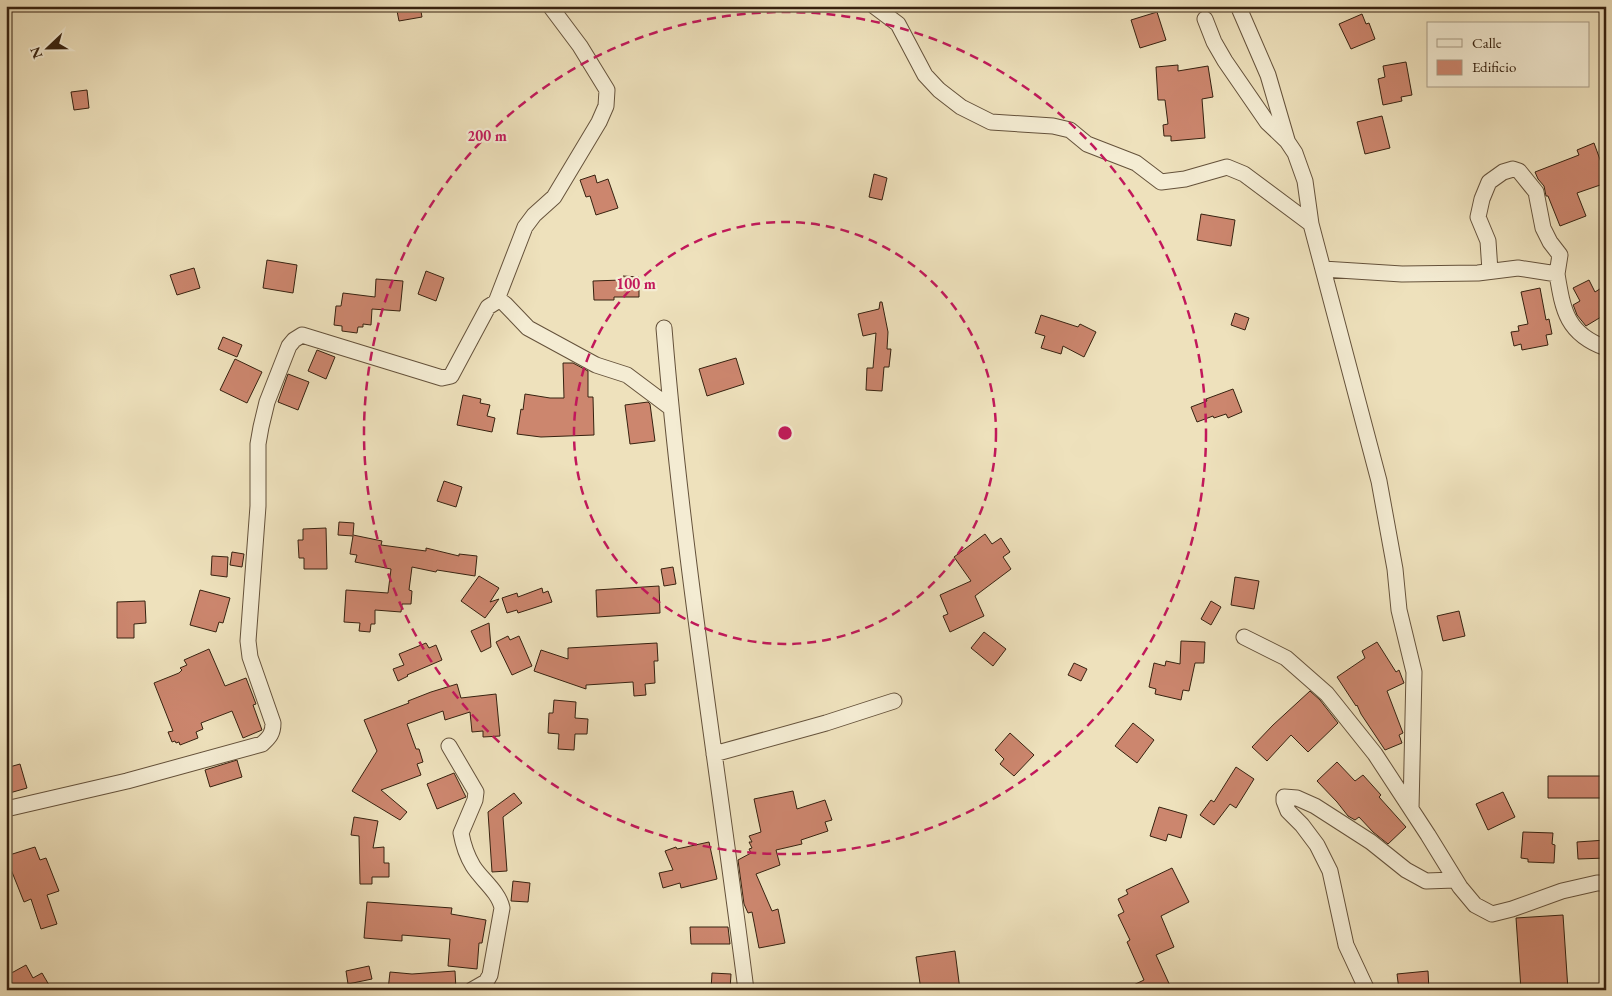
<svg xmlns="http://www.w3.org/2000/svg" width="1612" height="996" font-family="'EB Garamond',serif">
	<rect width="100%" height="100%" fill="#eee1bc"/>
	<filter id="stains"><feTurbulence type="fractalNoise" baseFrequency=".004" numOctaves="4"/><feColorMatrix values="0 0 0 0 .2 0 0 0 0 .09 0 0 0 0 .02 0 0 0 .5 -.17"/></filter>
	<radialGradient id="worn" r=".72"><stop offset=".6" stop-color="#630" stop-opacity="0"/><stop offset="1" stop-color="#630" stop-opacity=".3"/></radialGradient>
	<path fill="#cc866e" stroke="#372210" d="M396 6H420L422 17 399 21Z
		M1157 12 1166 40 1140 48 1131 20Z
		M1362 14 1366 24 1369 23 1375 39 1351 49 1339 24Z
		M1406 62 1412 95 1401 97 1402 101 1383 105 1378 79 1385 77 1383 66Z
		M1178 65V71L1208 66 1213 97 1202 99 1205 138 1171 141V136H1164L1163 125 1168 124 1165 100H1158L1156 67Z
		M87 90 89 108 74 110 71 92Z
		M1382 116 1390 148 1365 154 1357 122Z
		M1594 143 1606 176V183L1577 193 1586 216 1560 226 1548 196H1546L1544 186 1538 179 1535 172 1579 155 1577 150Z
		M874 174 887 178 882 200 869 197Z
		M595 175 597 183 608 179 618 208 596 215 590 196 586 197 580 180Z
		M1201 214 1235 220 1231 246 1197 240Z
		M267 260 297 265 293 293 263 288Z
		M194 268 200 288 177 295 170 275Z
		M426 271 444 278 436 301 418 294Z
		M623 276 639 277V297H614V300H594L593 281 622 280Z
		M376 279 403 281 400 311 372 309 371 325 363 324V327H358L357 333 342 331V326L334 325 336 306H341L343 293 375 297Z
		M1589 280 1595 292 1606 285V314L1586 326 1577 315 1574 307 1573 305 1580 301 1573 288Z
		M1540 288 1546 320 1549 319 1552 334 1546 335 1548 345 1522 350 1521 344 1514 346 1511 332 1519 331 1518 326 1528 324 1521 292Z
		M880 302H882L888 332 887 349H891L889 367H884L882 391 866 390 867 368H873L876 333 863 336 858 314 879 309Z
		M1235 313 1249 318 1245 330 1231 325Z
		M1041 315 1078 327 1080 324 1096 332 1084 357 1063 346 1061 354 1041 348 1045 336 1035 333Z
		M223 337 242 345 237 357 218 349Z
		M317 350 335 357 326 379 308 371Z
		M736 358 744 384 707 396 699 369Z
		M235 359 262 372 247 403 220 390Z
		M563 363H573L588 371V397H593L594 435 541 437 517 434 521 409 523 410 525 394 550 398H564Z
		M288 374 309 382 298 410 278 402Z
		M1233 389 1242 412 1228 418 1226 414 1214 418 1213 416 1197 422 1191 407 1207 401 1206 399Z
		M463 395 481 399 480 403 490 405 487 416 495 418 492 432 457 425Z
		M648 402 650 404 655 441 630 444 625 405Z
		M444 481 462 487 456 507 437 501Z
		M339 522 354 523 353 535 382 541 381 545 426 551V548L459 556V554L477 556 475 576 437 570 436 572 412 567 409 590 412 591 411 604H402L401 612 375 610V624H371L370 632 359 631 360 623 344 622 346 590 388 593 391 569 355 562 357 555 350 554 353 536 338 535Z
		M326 528 327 569H304V558H299L298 540H303V529Z
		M985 534 992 544 1001 538 1010 552 1003 557 1011 569 975 596 984 616 950 632 943 616 948 614 940 595 971 581 954 557Z
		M232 552 244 554 242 567 230 565Z
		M212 556 228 557 227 577 211 575Z
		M673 567 676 584 664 586 661 569Z
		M479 576 499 588 490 602 499 599 485 618 461 601Z
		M1235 577 1259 581 1254 609 1231 605Z
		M659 586 660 613 597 617 596 590Z
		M542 588 543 593 548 591 552 602 518 613 517 610 507 613 502 598 517 593 518 597Z
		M200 590 230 598 223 623 219 622 216 632 190 625Z
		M145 601 146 623 134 624V638H117V602Z
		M1211 601 1221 607 1211 625 1201 619Z
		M1459 611 1465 636 1443 641 1437 616Z
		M489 623 491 647 481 652 471 631Z
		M984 632 1006 649 993 666 971 648Z
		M508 636 510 640 519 636 532 666 512 675 496 642Z
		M1181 641 1205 642 1204 663H1195L1189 691 1183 690 1181 700 1155 694 1156 689 1149 687 1154 663 1165 666 1166 661 1180 664Z
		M1377 642 1396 672 1399 670 1404 683 1387 691 1403 733 1399 735 1402 743 1385 750 1361 714 1357 705 1356 706 1337 677 1365 658 1362 651Z
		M426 643 429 648 436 645 442 660 407 675 408 676 398 681 393 669 404 665 399 654Z
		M657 643 658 661H654L655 683 645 684 646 695 634 696 633 682 586 685V689L534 671 541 650 568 659V648Z
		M209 649 225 686 246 678 256 704 253 705 262 730 243 738 232 711 201 723 203 729 196 732 198 738 180 745 179 742 176 743 175 741 172 742 168 732 173 731 154 683 179 673 182 670 180 668 187 665 184 660Z
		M1074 663 1087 669 1081 681 1068 675Z
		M457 684 461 698 496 694 500 736 483 737V731L472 732 470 712 445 720 443 711 407 724 416 749H419L423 762 417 764 421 775 381 790 407 812 400 820 352 791 377 751 364 720 409 703 408 701 431 692Z
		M1310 691 1320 700 1338 723 1308 752 1291 735 1267 761 1252 747 1273 725Z
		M554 700 576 702 575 718 588 719 587 734H575L574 750 558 749 559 734 548 733 549 713H553Z
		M1133 723 1154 740 1137 763 1115 746Z
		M1010 733 1034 755 1014 776 1000 764 1004 759 995 750Z
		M237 760 242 777 210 787 205 770Z
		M1337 762 1355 781 1363 775 1381 795 1379 797 1406 827 1388 844 1373 832 1359 817 1355 820 1348 816 1337 802 1317 781Z
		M20 764 27 788 6 794V768Z
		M1236 767 1254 779 1236 808 1230 804 1214 825 1200 815 1211 800 1214 802Z
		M454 773 466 797 437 809 427 784Z
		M1548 776H1606V798H1548Z
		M793 791 797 809 825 800 832 820 825 822 828 831 801 840 802 844 776 850 780 865 756 874 772 911 778 909 785 943 759 948 752 912 748 913 744 904 738 860 751 853 749 849 752 848 749 842H752L749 836 761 832 754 799Z
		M1503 792 1515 817 1488 830 1476 804Z
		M514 793 522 803 503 817 507 871 492 872 488 812Z
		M1159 807 1187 815 1181 838 1168 834 1166 841 1150 836Z
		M354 817 378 821 373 848 384 847V863H389V877H372V884H360L359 836 351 835Z
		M1523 832 1553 833 1552 844 1555 845 1554 863 1528 862V859L1521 858Z
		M1606 840V858L1578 859 1577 842Z
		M709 842 717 879 681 888 680 883 663 888 659 873 673 870 665 851 676 847 677 849Z
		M35 847 40 860 46 858 59 891 47 895 57 924 41 929 31 899 24 902 10 867 6 868V856Z
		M1172 868 1189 902 1161 916 1174 947 1156 955 1172 990H1123L1144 980 1127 942 1130 940 1118 915 1124 912 1118 899 1128 894 1126 890Z
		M513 881 530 883 528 902 511 901Z
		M367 902 452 908 451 914 486 920 482 943H479L477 969 448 966 450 939 402 935V941L364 938Z
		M1563 915 1568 990H1521L1516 918Z
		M690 927H728L730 944H691Z
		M955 951 960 990H921L916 957Z
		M26 965 33 978 42 973 49 985 41 990H6V976Z
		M369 966 372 979 348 984 346 971Z
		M455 971 456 990H388L390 972 412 974Z
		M1428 971 1429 990H1399L1397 974Z
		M712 973 731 974 730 990H711Z"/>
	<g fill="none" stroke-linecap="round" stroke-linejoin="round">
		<g stroke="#65523b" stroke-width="17">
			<path id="street" d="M874 6 898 24 925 75 939 90 961 107 991 122 1053 126 1070 130 1087 144 1136 163 1161 182 1185 179 1227 167 1244 174 1311 224
				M1239 8 1268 75 1287 140
				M1205 19 1214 42 1225 61 1267 122 1287 141 1295 153 1305 181 1311 224 1379 481 1395 569 1399 610 1414 672 1411 809
				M1323 269 1402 274 1478 273 1518 268 1557 274C1563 311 1567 334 1606 348
				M1490 271 1488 241 1478 217 1482 199 1489 182 1503 172 1513 169 1519 171 1536 192 1543 228 1550 242 1560 255 1557 274
				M496 302 501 301 505 304 528 328 596 365 627 375 671 408
				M664 328C682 550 718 769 746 990
				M1244 637 1286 658 1327 694 1375 754 1428 835 1460 887 1475 905 1492 914 1512 909 1562 891 1597 883H1606
				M449 746 476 792 475 800 461 833C463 844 467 856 473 866 481 879 499 892 502 908L490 975 486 982 472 990
				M714 754 826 723 894 701
				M6 809 127 781 262 744C270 737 273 733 273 723L250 657 248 641 258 506V444L261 427 267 402 289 346 294 340 302 335 442 378 451 376 488 307 496 302 525 227 534 215 554 197 599 122 606 106 607 90 580 46 550 6
				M1367 990 1346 945 1330 871 1317 845 1302 825 1288 811 1284 801V797L1297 798 1315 806 1371 842 1406 870 1426 881 1455 880"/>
		</g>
		<use href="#street" stroke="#f4ecd3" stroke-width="15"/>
	</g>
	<g fill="none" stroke="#c2185b" stroke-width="2.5" stroke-dasharray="9 6">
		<circle cx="785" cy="433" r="211"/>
		<circle cx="785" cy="433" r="421"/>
	</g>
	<circle cx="785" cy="433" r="8" fill="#c2185b" stroke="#f4ecd3" stroke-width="2.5"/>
	<g font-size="15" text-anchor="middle" font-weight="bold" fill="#c2185b" stroke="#f4ecd3" stroke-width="4.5" stroke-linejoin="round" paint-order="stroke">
		<text x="487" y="141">200 m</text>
		<text x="636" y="289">100 m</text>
	</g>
	<rect width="1612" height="996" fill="none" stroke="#eee1bc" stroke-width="25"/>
	<rect x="8" y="8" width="1597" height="981" fill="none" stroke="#372210" stroke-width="2.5"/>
	<rect x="12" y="12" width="1587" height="971" fill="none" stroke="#372210"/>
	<rect x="1427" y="22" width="162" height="65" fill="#f4ecd3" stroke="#a89b85"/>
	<rect x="1437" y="39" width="25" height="8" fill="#f4ecd3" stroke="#a89b85"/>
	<text x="1472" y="48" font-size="15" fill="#372210">Calle</text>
	<rect x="1437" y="60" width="25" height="15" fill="#cc866e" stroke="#a89b85"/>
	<text x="1472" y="72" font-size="15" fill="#372210">Edificio</text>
	<g transform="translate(48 48) rotate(248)" stroke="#f4ecd3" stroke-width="4" paint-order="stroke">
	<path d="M0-4L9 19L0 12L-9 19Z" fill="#372210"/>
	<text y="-8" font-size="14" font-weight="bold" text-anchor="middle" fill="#372210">N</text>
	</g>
	<rect width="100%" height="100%" filter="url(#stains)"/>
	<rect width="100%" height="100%" fill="url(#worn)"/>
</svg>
